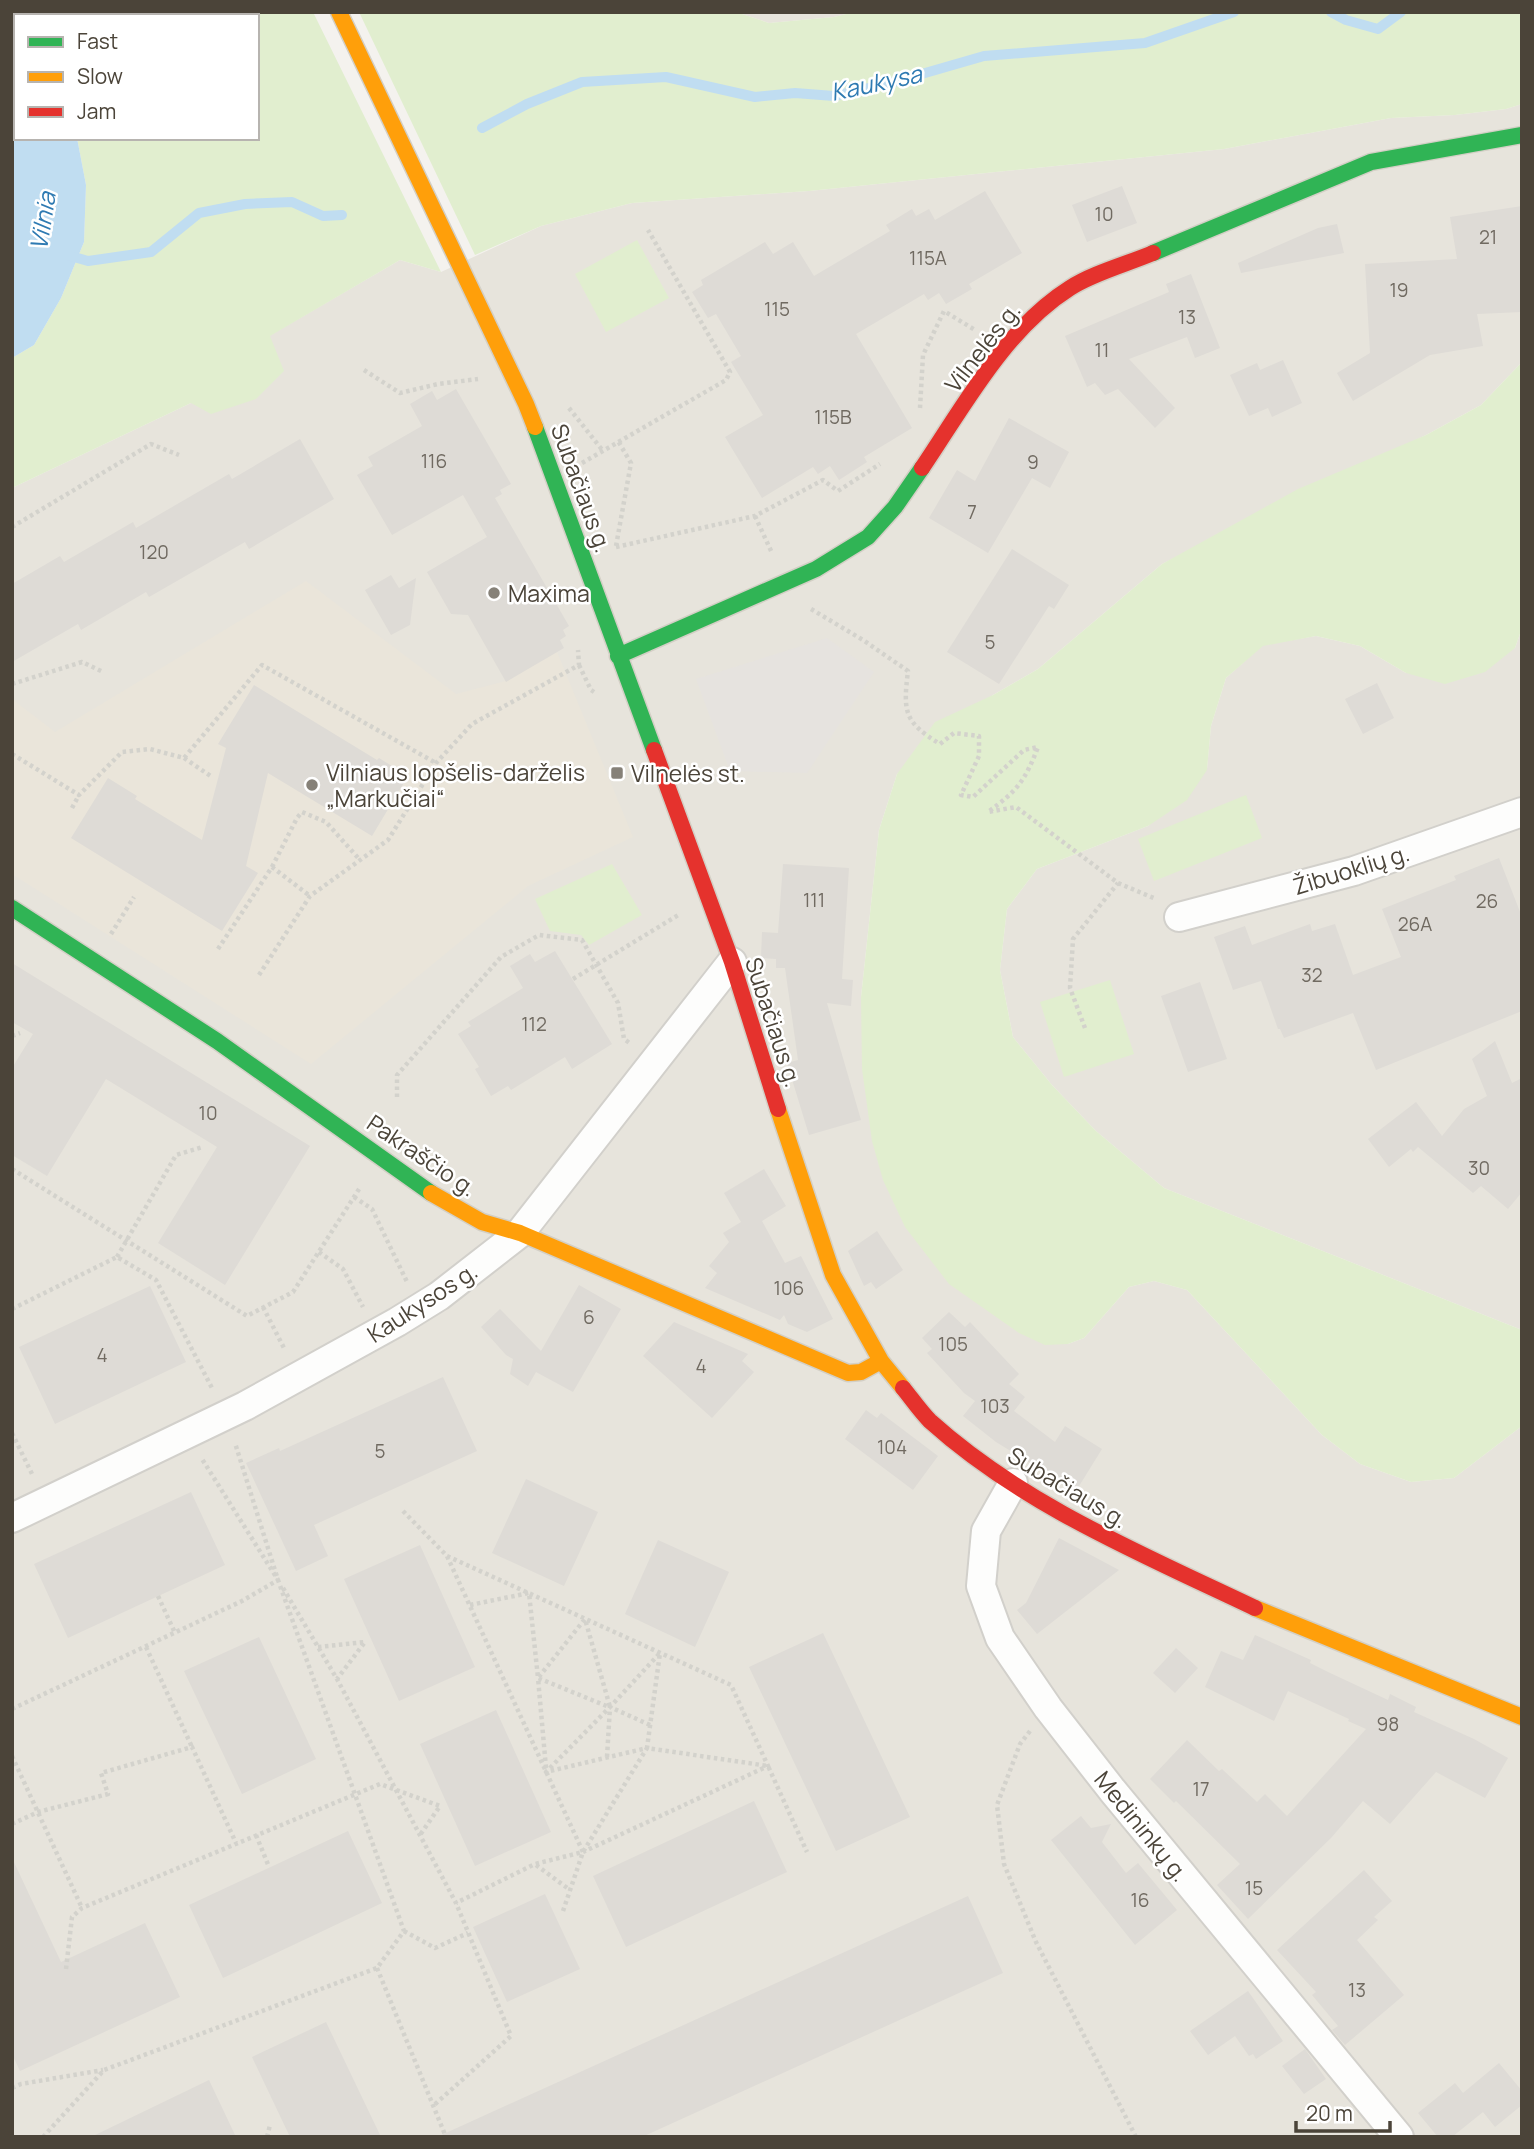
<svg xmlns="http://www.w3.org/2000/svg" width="1534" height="2149" font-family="Manrope,sans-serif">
	<rect width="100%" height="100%" fill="#f4f2ee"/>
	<path fill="#e7e4dc" d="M736 12H854L834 17 769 23Z
		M1522 104V362L1481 405 1426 435 1162 564 1038 669 993 695 897 774 879 830 861 997 1068 1344 1084 1338 1129 1287 1154 1281 1187 1290 1322 1435 1360 1464 1411 1482 1454 1478 1522 1426V2137H12V488L191 403 269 336 400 260 441 272 541 226 632 203 809 191 1224 149 1391 118 1455 115 1506 109Z
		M1522 628V1330L1164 1188 1096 1131 1052 1085 1013 1037 1000 970 1007 909 1037 869 1148 826 1207 769 1211 726 1226 678 1263 645 1316 636 1360 646 1406 673 1515 648Z"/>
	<path fill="#eae5da" d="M306 581 456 694 506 681 557 652 633 837 528 886 311 1064 12 874V699L55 732Z"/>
	<path fill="#e1eecf" d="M23 12H313L441 272 400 260 270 336 284 371 256 399 211 414 191 403 12 488V358L34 345 61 298 84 242 86 185 77 138H257V16H25Z
		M359 12H736L769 23 834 17 854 12H1522V104L1506 109 1455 115 1391 118 1224 149 809 191 632 203 541 226 475 255Z
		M637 240 669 298 606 332 575 274Z
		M1522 362V628L1515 648 1485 672 1445 684 1406 673 1360 646 1316 636 1263 646 1226 678 1211 726 1207 770 1187 800 1148 826 1037 869 1007 909 1000 970 1013 1037 1052 1085 1096 1131 1164 1188 1522 1330V1426L1454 1478 1411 1482 1360 1464 1322 1435 1187 1290 1154 1281 1129 1287 1084 1338 1068 1344 1045 1345 1019 1333 949 1284 905 1227 883 1180 872 1141 862 1069 861 997 879 830 897 774 935 722 993 695 1038 669 1162 564 1298 489 1426 435 1481 405Z
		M1246 795 1262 838 1154 881 1138 839Z
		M612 864 642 915 589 945 581 935 550 931 535 899Z
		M1110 980 1134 1054 1064 1077 1040 1002Z"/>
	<path fill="#e6e3df" d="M827 638 874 672 807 773 730 771 696 679Z"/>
	<path fill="#c0ddf1" d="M12 12H23L25 16H16V138H77L86 185 84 242 61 298 34 345 12 358Z"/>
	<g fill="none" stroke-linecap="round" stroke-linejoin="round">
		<path stroke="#c0ddf1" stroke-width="10" d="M1331 12 1346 20 1378 29 1401 12
			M482 128 527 104 582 82 666 77 755 97 795 93 834 96 887 84 984 56 1145 43 1234 12
			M67 255 88 261 151 252 199 213 245 204 292 202 323 216 342 215"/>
	</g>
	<path fill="#dedbd6" d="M1122 186 1137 223 1087 242 1072 205Z
		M985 191 1022 253 969 284 972 289 946 304 939 293 928 300 924 294 856 334 912 428 864 457 867 462 839 480 830 466 818 474 813 467 762 498 725 437 763 415 731 362 741 356 716 314 708 318 692 292 703 285 701 280 765 242 773 254 793 242 814 276 890 231 886 225 912 209 916 216 929 209 935 220Z
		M1522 206V312L1477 314 1483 346 1430 355 1353 401 1337 373 1370 353 1365 264 1457 259 1450 217Z
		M1337 224 1344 253 1241 273 1238 263 1318 228Z
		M1191 274 1220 348 1195 358 1187 337 1129 359 1175 408 1155 428 1118 389 1105 395 1095 383 1087 387 1065 336 1169 292 1166 284Z
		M1283 360 1302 403 1272 417 1268 408 1249 416 1230 375 1257 363 1260 370Z
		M456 389 511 484 500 490 502 494 495 498 569 626 563 630 566 636 560 640 564 648 506 682 468 615 451 614 427 572 487 537 463 495 392 535 357 475 373 466 368 457 422 426 410 404 432 391 437 400Z
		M1009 418 1069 452 1050 488 1032 478 988 553 929 518 957 470 975 481Z
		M300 439 334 499 249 549 245 542 149 597 146 592 81 630 78 624 12 662V584L60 556 64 562 133 522 136 528 229 474 232 479Z
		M1012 549 1069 585 1054 609 1049 606 999 684 947 652Z
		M391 575 399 588 416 578 410 625 391 635 365 590Z
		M1377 683 1394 718 1363 734 1345 699Z
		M254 685 377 760 379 758 408 776 372 836 268 773 246 866 258 873 222 931 71 838 108 778 137 796 135 799 202 840 226 748 218 744Z
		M1499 858 1522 917V1011L1376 1070 1353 1013 1284 1038 1280 1029H1278L1261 981 1233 990 1214 937 1245 926 1252 945 1310 924 1312 931 1335 924 1353 975 1401 957 1382 909 1456 880 1454 876Z
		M783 864 849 868 842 979 853 980 851 1006 827 1003 861 1120 809 1135 787 1063 798 1060 785 968H776V959L761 958 762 932 778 933Z
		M555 951 612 1044 572 1069 565 1057 511 1090 508 1086 491 1096 475 1069 479 1067 458 1034 471 1026 468 1022 523 988 510 966 530 954 535 962Z
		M12 963 310 1146 225 1285 158 1243 217 1147 106 1079 47 1176 12 1155V1068L33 1034 12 1022Z
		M1200 982 1227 1059 1188 1072 1161 996Z
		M1495 1041 1512 1083 1522 1078V1192L1508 1209 1481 1186 1473 1193 1418 1147 1413 1152 1411 1149 1389 1167 1368 1139 1416 1102 1442 1136 1464 1109 1487 1096 1472 1059Z
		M764 1169 786 1206 762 1221 785 1263 801 1256 833 1319 807 1332 788 1324 784 1315 780 1320 705 1288 717 1273 709 1266 729 1242 723 1233 741 1222 724 1193Z
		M877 1231 903 1270 876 1289 871 1282 864 1286 848 1251Z
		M579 1285 621 1309 573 1392 536 1372 528 1386 510 1374 513 1359 506 1355 481 1327 500 1309 541 1351Z
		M150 1286 186 1362 55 1424 19 1347Z
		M949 1312 965 1327 970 1322 1019 1374 1009 1384 1025 1397 1014 1411 1055 1442 1065 1426 1102 1449 1076 1491 996 1442 963 1416 975 1401 964 1393 927 1353 932 1349 922 1338Z
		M674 1322 748 1354 742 1361 754 1372 712 1418 643 1356Z
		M443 1377 477 1451 314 1525 328 1556 296 1571 246 1463 279 1448 280 1451Z
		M866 1410 877 1418 881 1413 938 1456 913 1490 845 1439Z
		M526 1479 598 1512 564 1586 492 1553Z
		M191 1492 225 1565 68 1638 34 1564Z
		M1059 1538 1119 1570 1037 1634 1017 1610 1026 1603Z
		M658 1540 729 1572 695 1647 625 1614Z
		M420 1545 475 1667 399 1701 344 1579Z
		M823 1633 910 1817 836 1851 749 1667Z
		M1255 1635 1311 1660 1310 1663 1328 1672 1388 1700 1390 1694 1416 1707 1414 1712 1474 1739 1508 1758 1485 1798 1436 1772 1390 1824 1363 1801 1331 1838 1248 1919 1217 1885 1240 1864 1176 1801 1174 1803 1150 1779 1187 1740 1219 1771 1222 1769 1257 1802 1265 1794 1287 1816 1366 1729 1348 1721 1349 1719 1288 1691 1274 1721 1205 1687 1221 1651 1243 1660Z
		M259 1637 316 1759 242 1794 184 1671Z
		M1176 1648 1198 1668 1175 1693 1153 1673Z
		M496 1710 551 1832 475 1866 420 1744Z
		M754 1801 787 1872 626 1947 593 1876Z
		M1081 1816 1091 1828 1111 1824 1102 1842 1126 1873 1138 1863 1177 1910 1135 1945 1051 1840Z
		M348 1831 382 1903 223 1978 189 1905Z
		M12 1858 61 1962 145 1923 180 1997 20 2071 12 2054Z
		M1364 1870 1392 1901 1374 1917 1378 1920 1357 1940 1404 1995 1345 2045 1332 2030 1338 2026 1312 1995 1316 1992 1277 1950Z
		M545 1894 580 1969 507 2002 473 1927Z
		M968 1896 1003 1973 642 2137H437Z
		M1248 1991 1283 2041 1256 2059 1253 2054 1249 2056 1235 2036 1208 2055 1190 2031Z
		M326 2022 381 2137H290L252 2057Z
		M1305 2049 1326 2079 1304 2094 1282 2066Z
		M1499 2063 1522 2091V2105L1495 2127 1483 2112 1452 2137H1438L1418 2113 1455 2083 1463 2093Z
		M209 2080 236 2137H91Z"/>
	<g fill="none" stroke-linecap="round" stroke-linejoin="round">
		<g stroke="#d2d0cb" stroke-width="32">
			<path id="street" d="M1179 917 1354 871 1522 812
				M1013 1483 986 1531 981 1586 1000 1638 1048 1708 1112 1790 1399 2137
				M12 1518 245 1406 397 1322 439 1296 520 1233 732 962"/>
		</g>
		<g stroke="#d3cfc5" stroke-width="19">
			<path id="fast" d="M1153 253 1371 162 1522 135
				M535 427 654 750
				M618 656 816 569 868 537 895 507 922 468
				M12 908 217 1041 431 1193"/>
		</g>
		<g stroke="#d3cfc5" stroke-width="19">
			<path id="slow" d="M339 12 526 404 535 427
				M778 1109 833 1275 881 1361 903 1388
				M431 1193 482 1222 520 1233 848 1373 861 1372 881 1361
				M1255 1608 1522 1717"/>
		</g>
		<g stroke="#d3cfc5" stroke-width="19">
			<path id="jam" d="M922 468C964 406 1005 329 1070 288 1093 273 1127 264 1153 253
				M654 750 732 962 778 1109
				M903 1388C912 1399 920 1411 930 1421 1023 1505 1144 1555 1255 1608"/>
		</g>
		<path stroke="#d3d2cc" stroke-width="4.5" stroke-dasharray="3.5 3.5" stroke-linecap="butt" d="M364 370 400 393 438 384 478 379
			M569 408 603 451
			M920 408 923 355 944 311 975 330
			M582 463 726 380 730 372 648 230
			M755 516 772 553
			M12 527 151 444 179 455
			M616 546 631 463 618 441
			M616 547 755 516 823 480 838 491 880 464
			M811 609 863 640 908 671C903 712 904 722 940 744L954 733 979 736V756L961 795 973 797 1024 750 1038 747C1025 781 1017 791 988 812L1016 807 1118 883 1156 899
			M579 665 591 690 594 692
			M12 684 82 662 103 672
			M12 754 79 795 122 752 150 749 184 758 262 665 436 763
			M184 758 212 777
			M72 808 79 795
			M272 867 297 818 302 812 326 822 360 860
			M111 934 134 897
			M218 949 272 867 310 896
			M259 975 310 896 388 840 436 763 472 724 579 665 578 650
			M573 979 680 914
			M1085 1028 1070 988 1073 939 1118 883
			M12 1036 20 1033
			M397 1097V1075L501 957 539 935 582 940 618 1003 624 1039 631 1044
			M12 1169 247 1316 293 1292 361 1186
			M354 1197 372 1209 408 1284
			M319 1252 343 1269 363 1307
			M117 1257 176 1155 203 1147
			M263 1307 285 1350
			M12 1309 117 1257 156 1280 213 1390
			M12 1433 33 1476
			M403 1511 447 1556 583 1852 535 1864 456 1903
			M447 1556 731 1685 768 1766 583 1852
			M283 1588 337 1679 456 1903 511 2036 433 2106
			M158 1596 175 1633
			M470 1605 529 1593 538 1678 585 1619 610 1707
			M146 1647 192 1747
			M318 1647 365 1642 337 1679
			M12 1709 242 1601 278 1580 202 1459
			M650 1725 610 1707 546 1772 647 1748 660 1653
			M1030 1731 1020 1744 997 1805 1004 1864 1036 1942 1136 2137
			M12 1756 82 1908
			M607 1757 610 1707 660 1653
			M546 1768 538 1678 609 1707
			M12 1824 38 1812 108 1794 101 1773 192 1747 236 1843
			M256 1835 269 1867
			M536 1865 570 1890
			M563 1911 583 1852 647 1748 768 1766 807 1852
			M404 1931 435 1948 468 1933
			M377 1968 446 2137
			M66 1969 72 1917 82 1908 380 1784 440 1806 420 1835
			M12 2088 21 2084 103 2070
			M43 2137 104 2070 377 1968 404 1931 278 1580 235 1443
			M267 2137 270 2125"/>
		<use href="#street" stroke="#fdfdfc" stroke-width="28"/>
		<use href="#fast" stroke="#30b455" stroke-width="16"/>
		<use href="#slow" stroke="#ff9f0a" stroke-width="16"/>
		<use href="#jam" stroke="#e5322d" stroke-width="16"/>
	</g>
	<g fill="#868178" stroke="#fff" stroke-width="2.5">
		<circle cx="494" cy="593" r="7"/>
		<rect x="610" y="766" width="14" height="14" rx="3.5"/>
		<circle cx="312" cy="785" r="7"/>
	</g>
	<g text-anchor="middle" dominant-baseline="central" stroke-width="5" stroke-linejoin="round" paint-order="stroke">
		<g font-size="19" fill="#706a61">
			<text x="1104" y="214">10</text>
			<text x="1488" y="237">21</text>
			<text x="928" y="258">115A</text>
			<text x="1399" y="290">19</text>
			<text x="777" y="309">115</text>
			<text x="1187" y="317">13</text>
			<text x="1102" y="350">11</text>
			<text x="833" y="417">115B</text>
			<text x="434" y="461">116</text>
			<text x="1033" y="462">9</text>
			<text x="972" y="512">7</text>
			<text x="154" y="552">120</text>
			<text x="990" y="642">5</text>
			<text x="814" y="900">111</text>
			<text x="1487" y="901">26</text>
			<text x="1415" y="924">26A</text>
			<text x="1312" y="975">32</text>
			<text x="534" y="1024">112</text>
			<text x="208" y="1113">10</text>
			<text x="1479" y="1168">30</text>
			<text x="789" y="1288">106</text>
			<text x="589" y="1317">6</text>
			<text x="953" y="1344">105</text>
			<text x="102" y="1355">4</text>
			<text x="701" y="1366">4</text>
			<text x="995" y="1406">103</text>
			<text x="892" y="1447">104</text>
			<text x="380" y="1451">5</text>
			<text x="1388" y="1724">98</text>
			<text x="1201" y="1789">17</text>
			<text x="1254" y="1888">15</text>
			<text x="1140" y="1900">16</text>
			<text x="1357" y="1990">13</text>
		</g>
		<g font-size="23" fill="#4b4439" stroke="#fff">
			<text transform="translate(982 347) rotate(-52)">Vilnelės g.</text>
			<text transform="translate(582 488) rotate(70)">Subačiaus g.</text>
			<text transform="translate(1351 869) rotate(-17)">Žibuoklių g.</text>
			<text transform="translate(774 1022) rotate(72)">Subačiaus g.</text>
			<text transform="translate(422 1155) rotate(34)">Pakraščio g.</text>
			<text transform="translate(422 1302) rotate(-33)">Kaukysos g.</text>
			<text transform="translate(1068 1487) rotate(31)">Subačiaus g.</text>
			<text transform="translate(1142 1826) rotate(51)">Medininkų g.</text>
		</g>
		<g font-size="23" fill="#4b4439" stroke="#fff" text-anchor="start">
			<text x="508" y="593">Maxima</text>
			<text x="326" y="772">Vilniaus lopšelis-darželis<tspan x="326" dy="26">„Markučiai“</tspan></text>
			<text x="631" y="773">Vilnelės st.</text>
		</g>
		<g font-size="24" font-style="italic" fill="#2e7ab2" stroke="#fff">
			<text transform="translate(876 82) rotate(-12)">Kaukysa</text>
			<text transform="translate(42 221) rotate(-81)">Vilnia</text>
		</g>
	</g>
	<rect width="1534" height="2149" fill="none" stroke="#4b4439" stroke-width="28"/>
	<rect x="14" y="14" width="245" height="126" fill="#ffffff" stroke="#b7b4b0" stroke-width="2"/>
	<rect x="28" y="37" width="35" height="10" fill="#30b455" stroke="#b7b4b0" stroke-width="2"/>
	<text x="77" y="49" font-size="21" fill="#4b4439">Fast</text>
	<rect x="28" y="72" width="35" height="10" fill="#ff9f0a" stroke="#b7b4b0" stroke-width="2"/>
	<text x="77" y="84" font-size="21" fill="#4b4439">Slow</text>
	<rect x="28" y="107" width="35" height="10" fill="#e5322d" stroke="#b7b4b0" stroke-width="2"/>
	<text x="77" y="119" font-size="21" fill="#4b4439">Jam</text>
	<path d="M1296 2121v10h94v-10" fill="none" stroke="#4b4439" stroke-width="3.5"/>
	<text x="1306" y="2121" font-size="21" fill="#4b4439" stroke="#ffffff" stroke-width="5" paint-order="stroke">20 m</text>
</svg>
